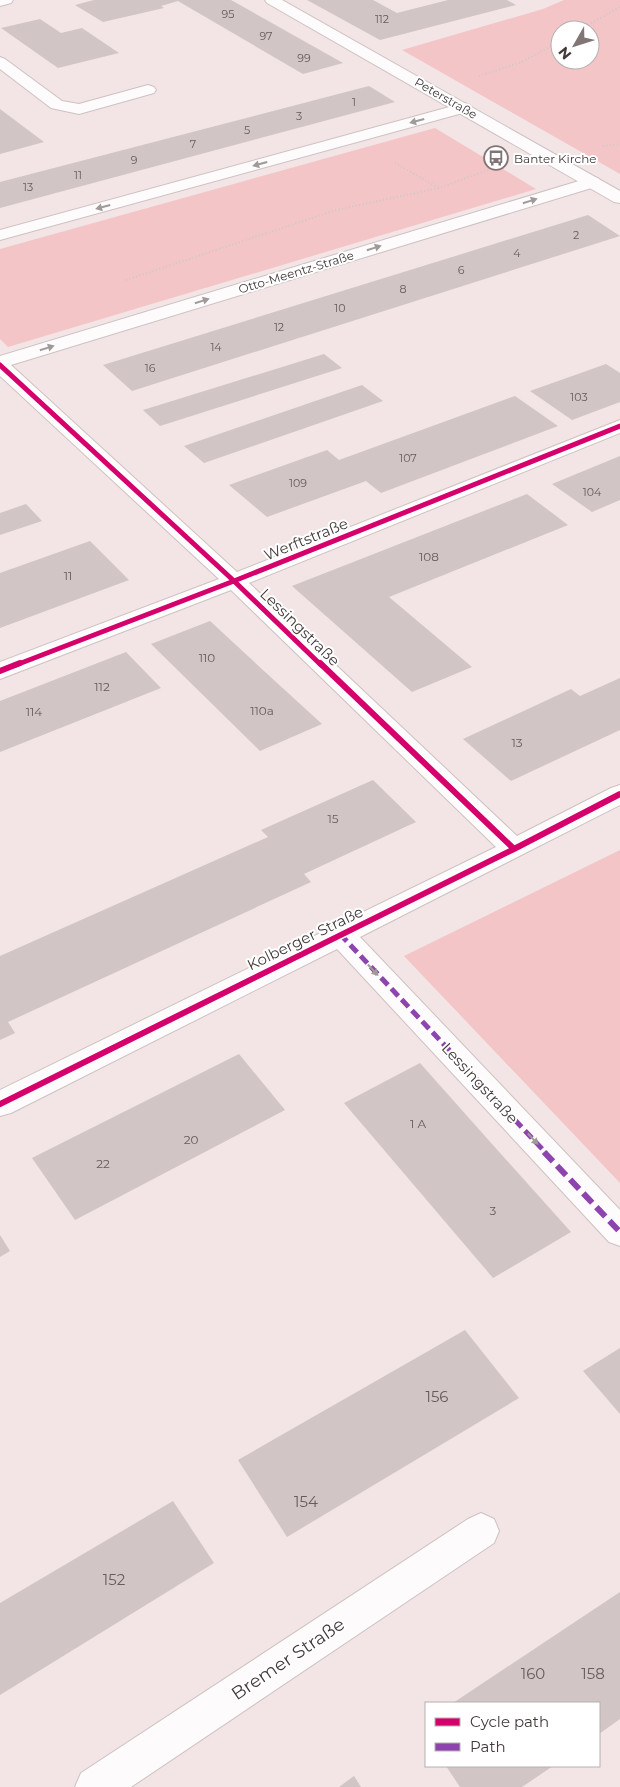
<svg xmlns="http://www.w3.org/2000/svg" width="620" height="1787" font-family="Montserrat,sans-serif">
	<rect width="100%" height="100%" fill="#f3e4e5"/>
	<path fill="#f4c5c7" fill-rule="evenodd" d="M564 0H620V174L402 50 543 9ZM560 30H590V60H560Z
		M435 128 536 189 8 347 0 339V249Z
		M620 850V1183L404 956Z"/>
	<path fill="#d1c5c6" d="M94 0H231L343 63 303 74 178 1 161 6 164 8 103 22 75 5Z
		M307 0H373L397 13 448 0H507L516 5 380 40Z
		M40 19 61 33 82 28 119 53 58 68 1 28Z
		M369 86 395 102 0 208V182Z
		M0 109 44 142 0 154Z
		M588 215 620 236 132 391 103 365Z
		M324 354 342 368 160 426 143 410Z
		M606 364 620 373V402L572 420 530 391Z
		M362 385 383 401 204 463 184 446Z
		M515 396 558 426 381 493 366 481 267 517 229 485 327 450 339 460Z
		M620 456V500L592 512 552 484Z
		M527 494 568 525 389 597 472 667 412 692 292 586Z
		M26 504 42 521 0 535V513Z
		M90 541 129 580 0 628V573Z
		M210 621 264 671 322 724 260 751 151 644Z
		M126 652 161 688 0 752V701Z
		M620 678V730L511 781 463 739 571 689 580 696Z
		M373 780 416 822 304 874 311 882 8 1022 15 1033 0 1040V956L268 837 261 830Z
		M239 1054 285 1110 75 1220 32 1158Z
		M420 1063 492 1144 571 1232 493 1278 344 1103Z
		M0 1235 10 1251 0 1257Z
		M465 1330 519 1398 287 1537 238 1460Z
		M620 1348V1414L583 1371Z
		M173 1501 214 1563 0 1695V1603Z
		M620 1592V1719L599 1734V1703H453Z
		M446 1766H553L522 1787H460Z
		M354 1776 361 1787H339Z"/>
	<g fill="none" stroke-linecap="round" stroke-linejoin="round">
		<g stroke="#cdc2c2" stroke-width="2">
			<path id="service" d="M0 57 5 59 62 101 79 104 148 85 154 87 156 90 154 93 79 114 51 108 0 69Z"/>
		</g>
		<g stroke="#cdc2c2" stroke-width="2">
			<path id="minor" d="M0 0H13L11 3 0 6Z
				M464 103 470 105 472 108 470 111 0 240V230Z
				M592 177 598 178 600 182 598 186 11 365 237 572 620 420V433L249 583 517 836 611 788 620 785V805L360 937 620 1210V1246L609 1242 337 949 11 1113 0 1116V1090L496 847 231 590 0 679V662L219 579 0 376V356Z
				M481 1513 494 1519 499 1531 494 1543 131 1787H75L81 1773 468 1519Z"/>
		</g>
		<g stroke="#cdc2c2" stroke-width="2">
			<path id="secondary" d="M265 0H282L620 191V203L614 202 267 3Z"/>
		</g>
		<path stroke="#ccc8c8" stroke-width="2" stroke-dasharray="1 2.5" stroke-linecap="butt" d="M579 30 620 7
			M479 76 522 62 560 41
			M603 146 620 144
			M395 163 439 188
			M126 280 336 210 439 188 494 168"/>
		<use href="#service" fill="#fdfbfb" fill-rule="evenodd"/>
		<use href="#minor" fill="#fdfbfb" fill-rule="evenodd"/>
		<use href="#secondary" fill="#fdfbfb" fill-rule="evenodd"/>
		<path stroke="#8e44ad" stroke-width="5" stroke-dasharray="10 5" stroke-linecap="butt" d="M340 934 546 1153"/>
		<path stroke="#8e44ad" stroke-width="6" stroke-dasharray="13 6" stroke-linecap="butt" d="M544 1152 620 1232"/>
		<g stroke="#fff" stroke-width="8">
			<path id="cycleway-far1" d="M0 365 234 581 321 665
				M16 665 234 581 620 426"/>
		</g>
		<g stroke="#fff" stroke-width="9">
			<path id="cycleway" d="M320 663 514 849
				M0 671 20 663
				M0 1104 514 849 620 794"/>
		</g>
		<use href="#cycleway-far1" stroke="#d6006c" stroke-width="5"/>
		<use href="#cycleway" stroke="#d6006c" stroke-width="6"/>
	</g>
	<defs><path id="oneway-solid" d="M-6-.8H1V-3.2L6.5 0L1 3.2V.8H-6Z" transform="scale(1.25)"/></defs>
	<g fill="#a09a9a">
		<use href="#oneway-solid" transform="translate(417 121) rotate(165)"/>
		<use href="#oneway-solid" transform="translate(260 164) rotate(165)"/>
		<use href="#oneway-solid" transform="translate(530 201) rotate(-17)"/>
		<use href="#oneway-solid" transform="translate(103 207) rotate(165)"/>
		<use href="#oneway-solid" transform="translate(374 248) rotate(-17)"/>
		<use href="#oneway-solid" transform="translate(202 301) rotate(-17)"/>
		<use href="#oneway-solid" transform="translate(47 348) rotate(-17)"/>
		<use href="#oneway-solid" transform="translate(373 970) rotate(47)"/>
		<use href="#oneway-solid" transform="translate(533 1139) rotate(47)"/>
	</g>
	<defs>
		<g id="bus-ring" transform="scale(1.25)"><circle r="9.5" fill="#fff" stroke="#817575" stroke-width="1.5"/><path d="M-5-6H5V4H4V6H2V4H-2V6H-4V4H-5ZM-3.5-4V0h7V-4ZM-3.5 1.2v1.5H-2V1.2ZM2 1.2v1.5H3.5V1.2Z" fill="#817575"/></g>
	</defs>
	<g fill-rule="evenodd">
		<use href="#bus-ring" x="496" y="158"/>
	</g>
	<g text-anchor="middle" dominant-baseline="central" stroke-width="4" stroke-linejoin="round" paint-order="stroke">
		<g font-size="11" fill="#665c5c">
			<text x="228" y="14">95</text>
			<text x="382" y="19">112</text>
			<text x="266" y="36">97</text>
			<text x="304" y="58">99</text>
			<text x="354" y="102">1</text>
			<text x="299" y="116">3</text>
			<text x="247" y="130">5</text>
			<text x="193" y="144">7</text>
			<text x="134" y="160">9</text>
			<text x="78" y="175">11</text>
			<text x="28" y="187">13</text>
			<text x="576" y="235">2</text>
			<text x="517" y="253">4</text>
			<text x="461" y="270">6</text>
			<text x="403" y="289">8</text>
			<text x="340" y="308">10</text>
			<text x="279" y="327">12</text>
			<text x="216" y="347">14</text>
			<text x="150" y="368">16</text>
			<text x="579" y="397">103</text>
			<text x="408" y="458">107</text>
			<text x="298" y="483">109</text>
			<text x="592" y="492">104</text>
		</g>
		<g font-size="12" fill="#433939" stroke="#fff">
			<text transform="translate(446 98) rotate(30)">Peterstraße</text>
			<text transform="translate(296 272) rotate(-17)">Otto-Meentz-Straße</text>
		</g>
		<g font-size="12" fill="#433939" stroke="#fff" text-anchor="start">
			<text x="514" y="158">Banter Kirche</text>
		</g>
		<g font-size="12" fill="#665c5c">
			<text x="429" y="556">108</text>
			<text x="68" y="575">11</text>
			<text x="207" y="657">110</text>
			<text x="102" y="686">112</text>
			<text x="262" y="710">110a</text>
			<text x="34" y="711">114</text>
			<text x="517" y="742">13</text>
			<text x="333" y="818">15</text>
			<text x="418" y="1123">1 A</text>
			<text x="191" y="1139">20</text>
			<text x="103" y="1163">22</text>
			<text x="493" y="1210">3</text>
		</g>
		<g font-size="15" fill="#433939" stroke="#fff">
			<text transform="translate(306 539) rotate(-22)">Werftstraße</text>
			<text transform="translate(300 627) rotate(44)">Lessingstraße</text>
			<text transform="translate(305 938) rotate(-26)">Kolberger Straße</text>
			<text transform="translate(480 1083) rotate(47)">Lessingstraße</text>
		</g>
		<g font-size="15" fill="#665c5c">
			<text x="437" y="1396">156</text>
			<text x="306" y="1501">154</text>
			<text x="114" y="1579">152</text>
			<text x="533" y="1673">160</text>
			<text x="593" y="1673">158</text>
		</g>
		<g font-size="18" fill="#433939" stroke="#fff">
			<text transform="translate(288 1659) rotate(-34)">Bremer Straße</text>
		</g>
	</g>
	<rect x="425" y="1702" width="175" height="65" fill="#ffffff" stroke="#b4b0b0"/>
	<rect x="435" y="1718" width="25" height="8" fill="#d6006c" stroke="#b4b0b0"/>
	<text x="470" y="1727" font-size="15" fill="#433939">Cycle path</text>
	<rect x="435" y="1743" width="25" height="8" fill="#8e44ad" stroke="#b4b0b0"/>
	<text x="470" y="1752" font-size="15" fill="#433939">Path</text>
	<g transform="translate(575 45) rotate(231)"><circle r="24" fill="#ffffff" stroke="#b4b0b0"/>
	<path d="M0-4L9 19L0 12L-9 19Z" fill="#817575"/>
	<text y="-8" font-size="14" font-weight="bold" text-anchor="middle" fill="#433939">N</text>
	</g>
</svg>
